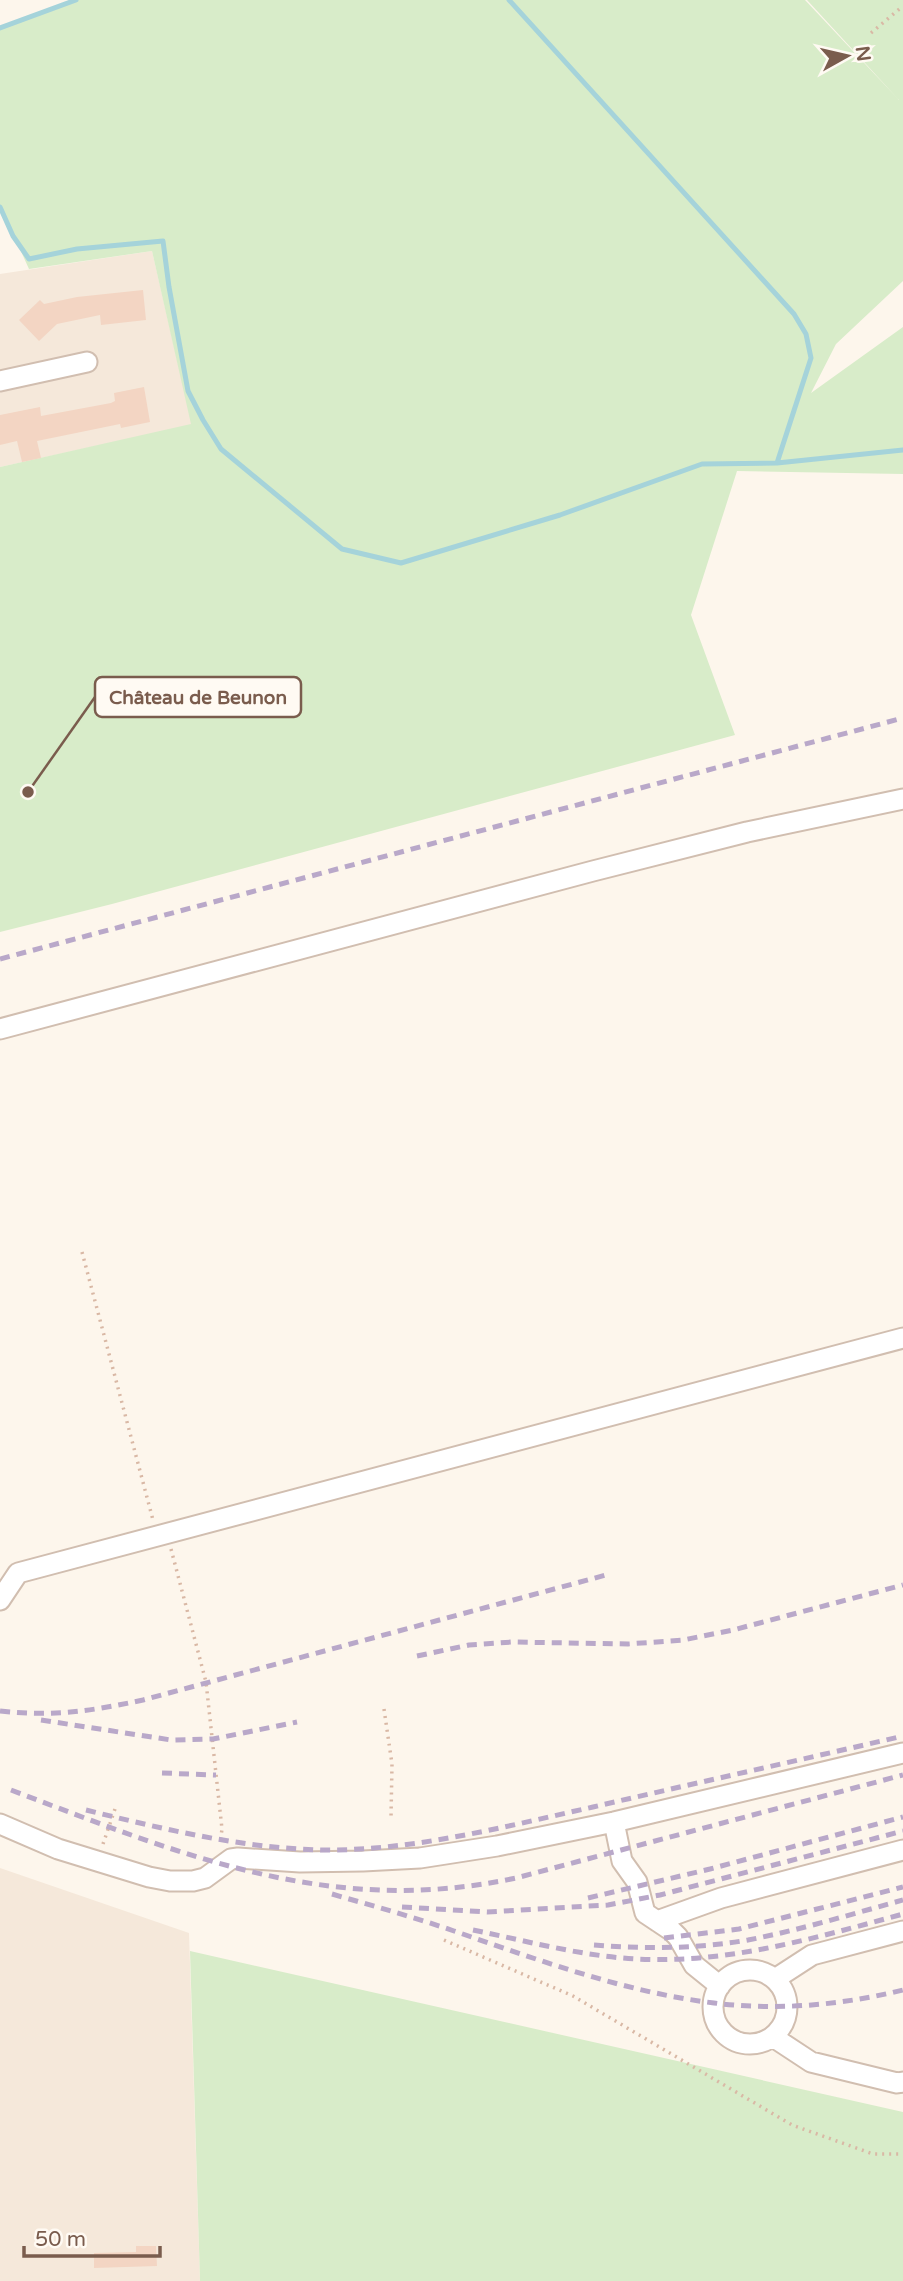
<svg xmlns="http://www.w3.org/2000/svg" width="903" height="2281" font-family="'Varela Round',sans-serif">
	<rect width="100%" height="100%" fill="#fdf6ec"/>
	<path fill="#f5e8da" d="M152 251 192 425 0 467V274Z
		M0 1868 189 1933 200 2281H0Z"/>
	<path fill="#d8ecc9" d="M74 0H805L899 100 807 0H903V281L836 344 811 393 903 327V474L737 471 691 615 735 735 112 904 0 932V467L191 424 152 251 29 269 0 205V28Z
		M190 1951 903 2112V2281H200Z"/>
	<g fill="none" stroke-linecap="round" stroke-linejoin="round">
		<path stroke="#a5d3da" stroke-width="5" d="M509 0 794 314 806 334 811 358 777 463 903 450
			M0 28 76 0
			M0 207 13 236 29 259 77 249 163 241 169 287 188 391 203 420 221 449 342 549 401 563 560 515 702 464 777 463"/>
	</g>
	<path fill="#f3d5c3" d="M143 290 146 320 101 325 100 315 57 324 39 341 19 320 40 300 44 304 77 297Z
		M144 387 150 422 121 428 120 424 37 441 41 458 22 462 17 441 0 445V415L40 407 41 416 111 403 115 401 114 393Z
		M136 2246H156L157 2266 94 2268V2253L136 2252Z"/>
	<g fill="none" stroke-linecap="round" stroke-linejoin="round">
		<g stroke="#d1beb0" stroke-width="23">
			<path id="minor" d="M0 381 87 362
				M0 1029 593 871 747 832 903 799
				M0 1600 18 1573 903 1338
				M614 1822 622 1861 637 1882 645 1913 672 1931 678 1937 694 1965 720 1986
				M0 1824 58 1849 149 1877 170 1881H193L205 1878 231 1859 238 1858 300 1862 363 1861 420 1858 497 1846 614 1822 903 1753
				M657 1921 721 1898 903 1850
				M713 2007a37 37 0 1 1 74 0a37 37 0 1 1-74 0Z
				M775 1979 812 1955 903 1931
				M773 2037 811 2062 897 2083 903 2082"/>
		</g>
		<path stroke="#d9b8a5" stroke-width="3.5" stroke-dasharray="2 5" stroke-linecap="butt" d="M871 33 903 6
			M82 1252 153 1520
			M171 1549 206 1682 222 1829 220 1844
			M384 1709 392 1764 391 1817
			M103 1844 116 1806
			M444 1940 573 1996 792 2125 873 2154H903"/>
		<use href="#minor" stroke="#fff" stroke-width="19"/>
		<path stroke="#b9a8c9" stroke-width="5" stroke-dasharray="10 7" stroke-linecap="butt" d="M0 959 903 718
			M417 1656 469 1645 512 1642 628 1644 683 1640 733 1630 903 1585
			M0 1711C52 1717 92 1711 143 1700L606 1575
			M41 1720 171 1740 213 1739 297 1722
			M162 1773 216 1775
			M11 1790C180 1854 330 1918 516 1878L903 1775
			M86 1810C163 1829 241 1848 321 1850 413 1851 503 1827 593 1807 696 1783 800 1760 903 1736
			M332 1894C373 1906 414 1917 454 1931 539 1960 624 1992 714 2003 777 2011 842 2005 903 1990
			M588 1898 710 1869 903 1817
			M402 1907 487 1912 608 1905 660 1895 903 1831
			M473 1930C527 1941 581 1956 636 1959 728 1964 815 1938 903 1914
			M664 1938 739 1929 903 1887
			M594 1945C645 1949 697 1949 748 1940 800 1930 852 1914 903 1900"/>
	</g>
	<path fill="none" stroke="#7a5c4d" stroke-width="2.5" d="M28 792L95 697"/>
	<circle fill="#7a5c4d" stroke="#fffaf3" stroke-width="2.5" cx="28" cy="792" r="7"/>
	<rect fill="#fffaf3" stroke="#7a5c4d" stroke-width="2.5" x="95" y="677" width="206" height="40" rx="7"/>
	<g font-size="19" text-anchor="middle" font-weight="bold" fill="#7a5c4d">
		<text x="198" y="704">Château de Beunon</text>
	</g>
	<g transform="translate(847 56) rotate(82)" stroke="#fffaf3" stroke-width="5" paint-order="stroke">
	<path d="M0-5L12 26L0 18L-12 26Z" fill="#7a5c4d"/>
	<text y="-10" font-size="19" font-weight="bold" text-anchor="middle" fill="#7a5c4d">N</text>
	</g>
	<path d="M24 2246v10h136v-10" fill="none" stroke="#7a5c4d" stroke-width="3.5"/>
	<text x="35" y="2246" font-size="21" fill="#7a5c4d" stroke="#fffaf3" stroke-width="5" paint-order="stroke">50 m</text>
</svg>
